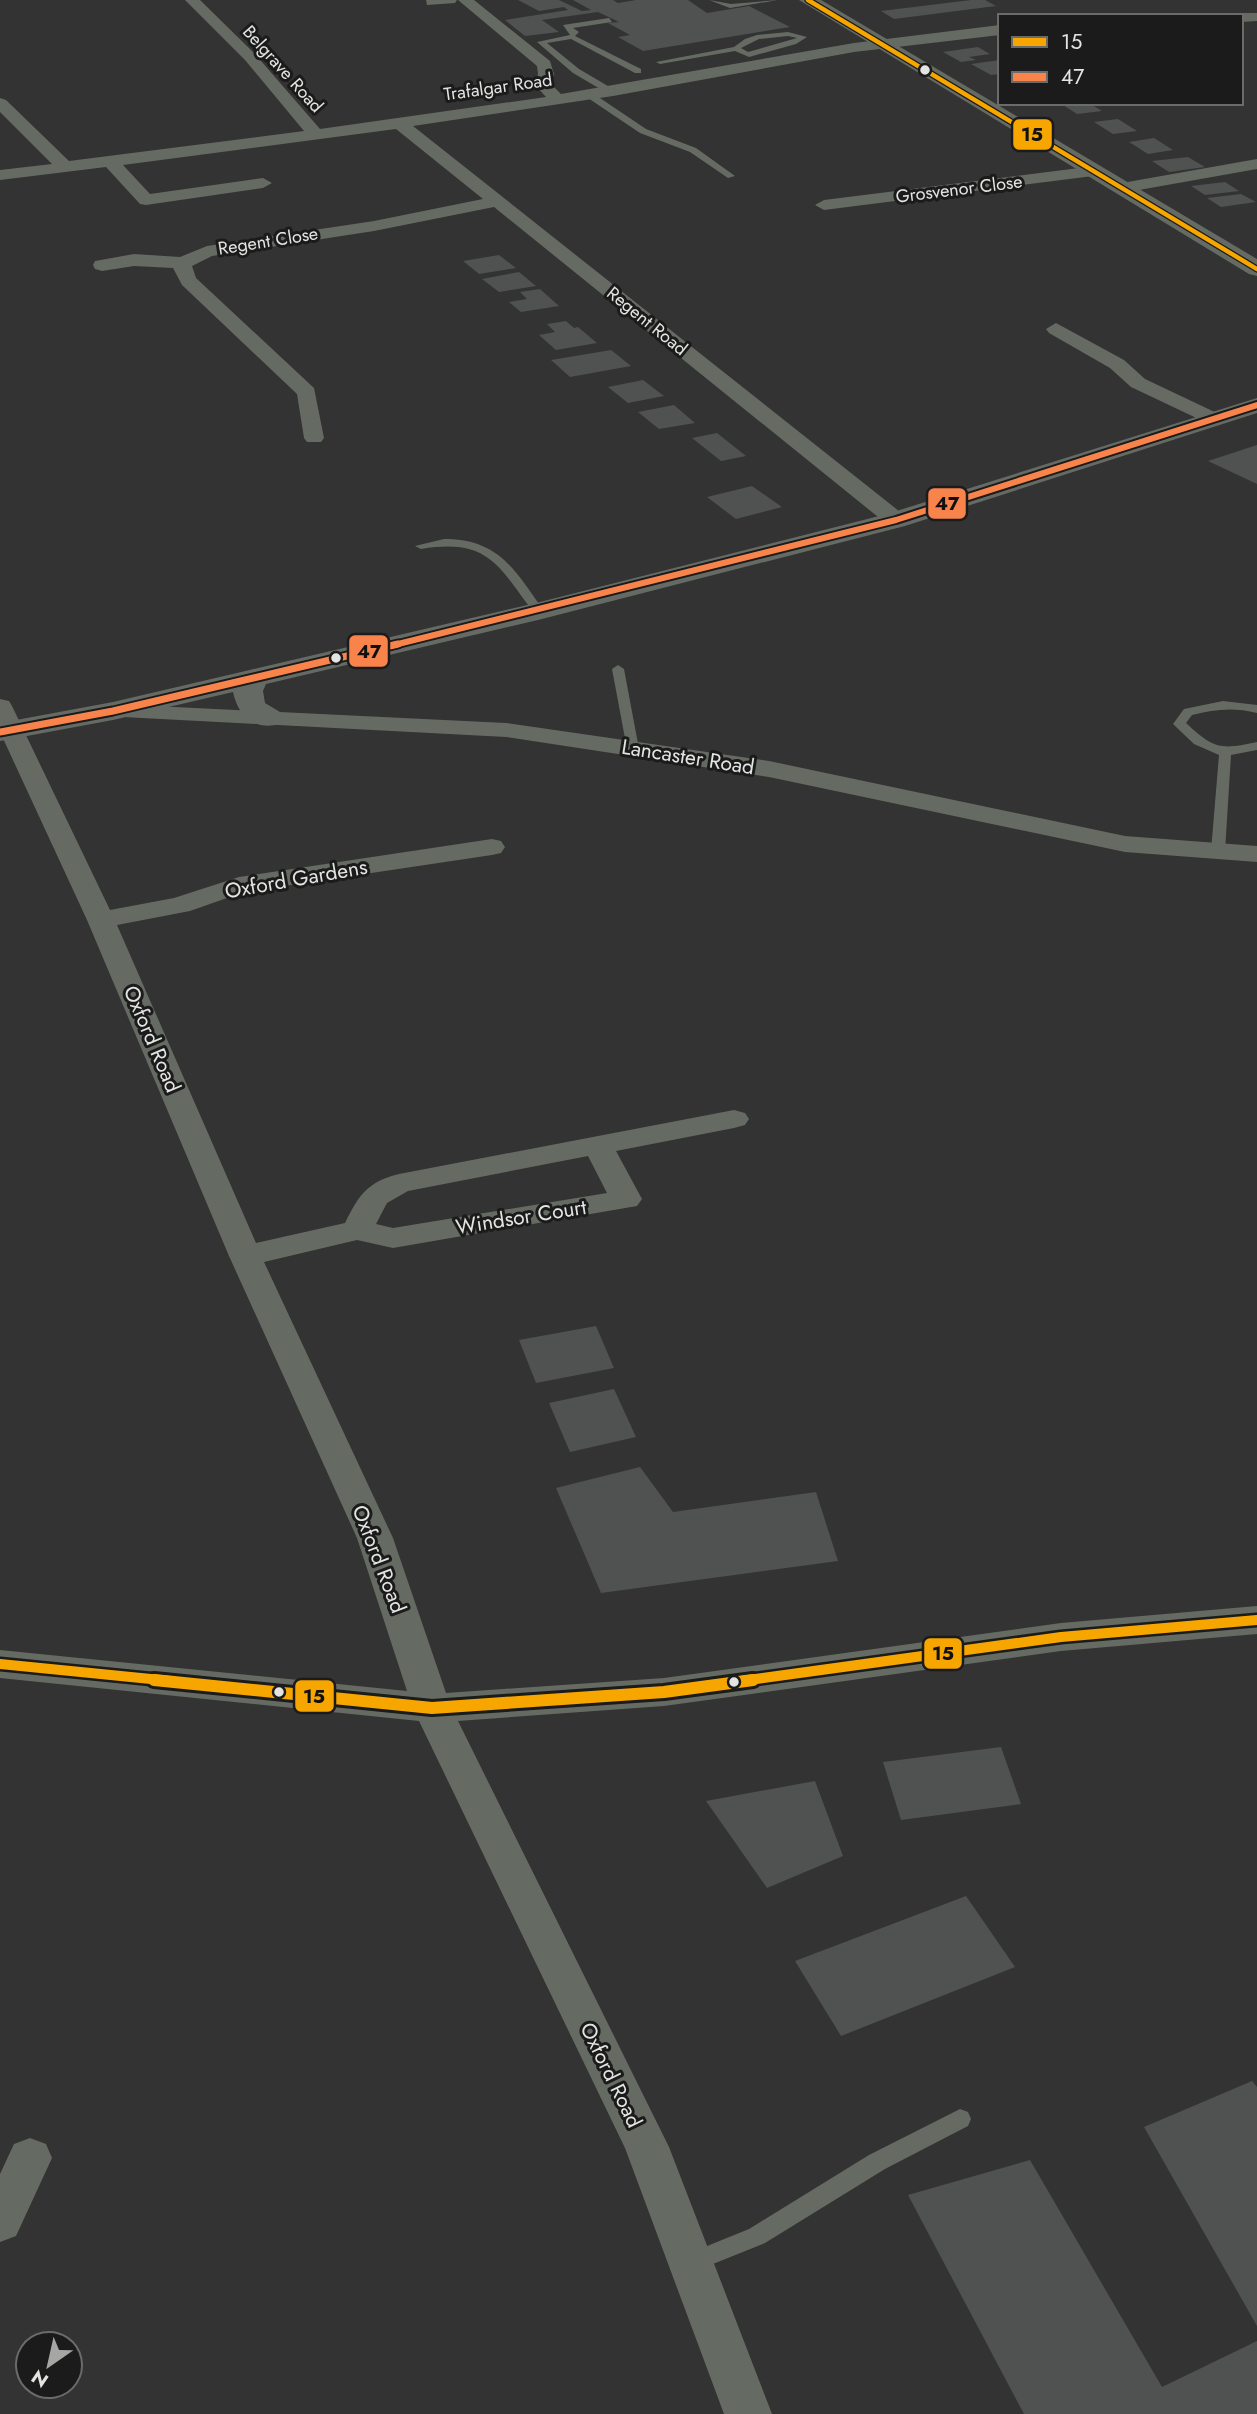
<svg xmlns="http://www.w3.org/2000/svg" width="1257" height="2414" font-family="Jost,sans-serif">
	<rect width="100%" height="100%" fill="#323332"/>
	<path fill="#505151" d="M518 0H559L582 11 591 10 573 0H613L618 3 636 0H688L707 13 749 6 790 27 643 51 618 37 630 35 608 23 619 22 598 12 542 20 559 32 525 36 505 20 568 10 564 7 539 11Z
		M971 0H985L996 6 894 19 881 11Z
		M978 47 990 54 969 57 976 60 961 62 943 52Z
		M1000 60V74L991 75 971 64Z
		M1060 103H1089L1102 111 1077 114Z
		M1118 119 1137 131 1113 134 1094 122Z
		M1154 138 1173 150 1148 154 1129 142Z
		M1188 157 1205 167 1169 172 1152 161Z
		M1225 182 1239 191 1205 195 1191 186Z
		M1241 194 1256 202 1221 207 1207 198Z
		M499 255 516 268 479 274 463 261Z
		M519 272 536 286 499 292 482 279Z
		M540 289 559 306 521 312 509 302 527 299 520 292Z
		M566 321 574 328 578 327 597 343 556 350 539 335 555 332 547 324Z
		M611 350 631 366 570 377 551 360Z
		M643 380 664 396 628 403 608 387Z
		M674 405 695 423 659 429 638 412Z
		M717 433 746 456 721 461 692 438Z
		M1257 445V484L1208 461Z
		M752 486 782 507 736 519 707 497Z
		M596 1326 614 1368 536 1383 519 1340Z
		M614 1389 636 1437 570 1452 549 1403Z
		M640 1467 673 1512 816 1492 838 1561 601 1593 556 1488Z
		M1001 1747 1021 1804 901 1820 883 1762Z
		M815 1781 843 1856 767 1888 706 1801Z
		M966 1896 1015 1967 841 2036 795 1961Z
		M1252 2081 1257 2087V2326L1144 2127Z
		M1030 2160 1162 2387 1257 2341V2414H1024L908 2195Z"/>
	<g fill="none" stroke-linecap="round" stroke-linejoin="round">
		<path fill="#656b63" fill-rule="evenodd" d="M709 0 731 4 778 0 730 8Z
			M609 18 612 22 573 28 579 32 575 36 641 69V73H635L571 39 547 43 579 69 613 89V93H607L573 73 537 42 570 35 563 25Z
			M788 32 807 37 796 44 749 57 735 51 660 64 656 62 734 47 745 39 757 35ZM788 36 797 38 748 52 741 48 759 39Z
			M585 92H591L646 129 696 148 735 176 728 178 690 152 640 133 585 96Z
			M444 539C499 539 515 570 544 611L542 613H534C498 565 488 538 421 549L415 546Z
			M618 665 624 669 639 749 633 753 627 749 612 669Z
			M1223 701 1257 705V713C1234 707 1215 709 1192 715L1186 723C1214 749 1221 750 1257 742V750L1231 755 1225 851 1218 855 1211 851 1219 755 1194 744 1173 724 1184 709Z
			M960 2109 968 2112 971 2119 968 2126 885 2169 765 2243 693 2272 685 2269 681 2262 685 2255 749 2229 869 2155Z"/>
		<path fill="#656b63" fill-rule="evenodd" d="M185 0H200L255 54 320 129 546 97 535 85 538 74 537 66 458 0H474L550 61 554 74 551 84 561 94 854 43 1000 25V35L854 52 613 96 413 126 904 515 907 520 904 525H888L494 207 374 231 212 256 192 266 196 278 314 388 324 438 321 442H307L304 438 297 394 182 285 173 268 134 266 102 271 95 269 93 265 95 261 134 254 180 257 207 246 374 221 483 199 396 129 123 165 150 194 263 178 272 183 263 188 146 205 140 204 106 167 0 180V170L52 164 0 112V98L6 100 69 161 304 131 245 60Z
			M426 0H457L455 3 427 5Z
			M1241 13H1257V21L1241 22V16H1235Z
			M1257 159V169L1122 193 1113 188 1122 183Z
			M1095 166 1104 171 1101 175 824 210 815 205 824 200Z
			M1056 323 1124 360 1145 379 1221 415 1224 419 1221 423H1207L1131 387 1110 368 1049 333 1046 329Z
			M0 699 9 701 12 706 110 910 174 898 239 877 492 839 501 841 505 847 501 853 492 855 244 892 190 911 117 925 256 1243 345 1223C359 1195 367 1182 399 1174L734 1110 745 1113 749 1119 745 1125 734 1128 616 1151 642 1199 637 1206 393 1248 357 1240 264 1262 393 1538 446 1693 664 1678 1061 1623 1257 1606V1634L1061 1651 664 1706 458 1721 669 2147 772 2414H724L625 2148 419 1721 0 1678V1650L407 1691 357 1538 229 1256 87 920 0 732ZM588 1156 607 1193 393 1228 376 1224 387 1203 408 1191Z
			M113 704 506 723 769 761 1125 836 1257 846V862L1125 852 769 777 506 737 104 716 101 711 104 706Z
			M30 2138 46 2144 52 2158 16 2236 0 2242V2174L14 2144Z"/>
		<path fill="#656b63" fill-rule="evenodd" d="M799 0H821L1257 259V276L1249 274Z"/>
		<path fill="#656b64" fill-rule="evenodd" d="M1257 398V413L905 526 538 620 266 684 263 691 265 703 280 712 284 718 280 724C254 731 238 716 233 692L113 720 0 741V723L113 702 536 603 887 514Z"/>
		<g stroke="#1a1b1a" stroke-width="7">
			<path id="bus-1-far2" d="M808 0 1257 269"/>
		</g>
		<g stroke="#1a1b1a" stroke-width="15">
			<path id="bus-1-far1" d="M0 1664 171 1681
				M741 1681 1061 1637 1257 1620"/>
		</g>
		<g stroke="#1a1b1a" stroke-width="18">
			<path id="bus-1" d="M154 1680 432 1708 664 1692 753 1680"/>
		</g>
		<g stroke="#1a1b1a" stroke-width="10">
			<path id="bus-2-far1" d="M390 646 896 520 1257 405"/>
		</g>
		<g stroke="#1a1b1a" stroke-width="11">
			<path id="bus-2" d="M0 732 113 711 398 644"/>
		</g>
		<use href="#bus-1-far2" stroke="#f7a600" stroke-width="4.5"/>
		<use href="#bus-1-far1" stroke="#f7a600" stroke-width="10"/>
		<use href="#bus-1" stroke="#f7a600" stroke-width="12"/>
		<use href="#bus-2-far1" stroke="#f8844c" stroke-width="6"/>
		<use href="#bus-2" stroke="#f8844c" stroke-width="7"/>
	</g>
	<g fill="#e4e5e3" stroke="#1a1b1a" stroke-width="2.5">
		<circle cx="925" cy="70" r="6"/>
		<circle cx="336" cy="658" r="6"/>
		<circle cx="734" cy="1682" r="6"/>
		<circle cx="279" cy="1692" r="6"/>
	</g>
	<g text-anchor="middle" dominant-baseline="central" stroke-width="6" stroke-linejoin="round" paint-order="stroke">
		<g font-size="18" fill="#e4e5e3" stroke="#1a1b1a">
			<text transform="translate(283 69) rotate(48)">Belgrave Road</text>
			<text transform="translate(498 87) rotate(-8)">Trafalgar Road</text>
			<text transform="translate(959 189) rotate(-7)">Grosvenor Close</text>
			<text transform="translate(268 241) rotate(-9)">Regent Close</text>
			<text transform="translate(647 321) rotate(39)">Regent Road</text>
		</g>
		<g font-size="21" fill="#e4e5e3" stroke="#1a1b1a">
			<text transform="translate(688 757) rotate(9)">Lancaster Road</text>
			<text transform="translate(296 879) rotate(-10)">Oxford Gardens</text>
			<text transform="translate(152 1039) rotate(67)">Oxford Road</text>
			<text transform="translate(521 1217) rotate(-9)">Windsor Court</text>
			<text transform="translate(379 1559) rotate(69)">Oxford Road</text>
			<text transform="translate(611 2075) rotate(64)">Oxford Road</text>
		</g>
	</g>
	<g stroke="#1a1b1a" stroke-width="2.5">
		<rect x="1012" y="118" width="41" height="33" rx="7" fill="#f7a600"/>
		<rect x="927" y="487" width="40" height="33" rx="7" fill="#f8844c"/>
		<rect x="348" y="634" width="41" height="34" rx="7" fill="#f8844c"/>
		<rect x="923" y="1637" width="40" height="33" rx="7" fill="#f7a600"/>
		<rect x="294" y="1679" width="41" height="34" rx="7" fill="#f7a600"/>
	</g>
	<g font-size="19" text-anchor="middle" font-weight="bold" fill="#111">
		<text x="1032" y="141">15</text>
		<text x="947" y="510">47</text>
		<text x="369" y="658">47</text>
		<text x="943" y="1660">15</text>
		<text x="314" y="1703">15</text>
	</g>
	<rect x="998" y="14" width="245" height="91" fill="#1a1b1a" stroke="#6b6c6a" stroke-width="2"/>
	<rect x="1012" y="37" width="35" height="10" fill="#f7a600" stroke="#6b6c6a" stroke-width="2"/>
	<text x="1061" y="49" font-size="21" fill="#e4e5e3">15</text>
	<rect x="1012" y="72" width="35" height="10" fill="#f8844c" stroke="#6b6c6a" stroke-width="2"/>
	<text x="1061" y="84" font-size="21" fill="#e4e5e3">47</text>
	<g transform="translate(49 2365) rotate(214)"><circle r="33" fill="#1a1b1a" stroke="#6b6c6a" stroke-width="2"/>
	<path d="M0-5L12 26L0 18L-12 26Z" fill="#a6a7a5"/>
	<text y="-10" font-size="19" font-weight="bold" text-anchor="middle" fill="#e4e5e3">N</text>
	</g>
</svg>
